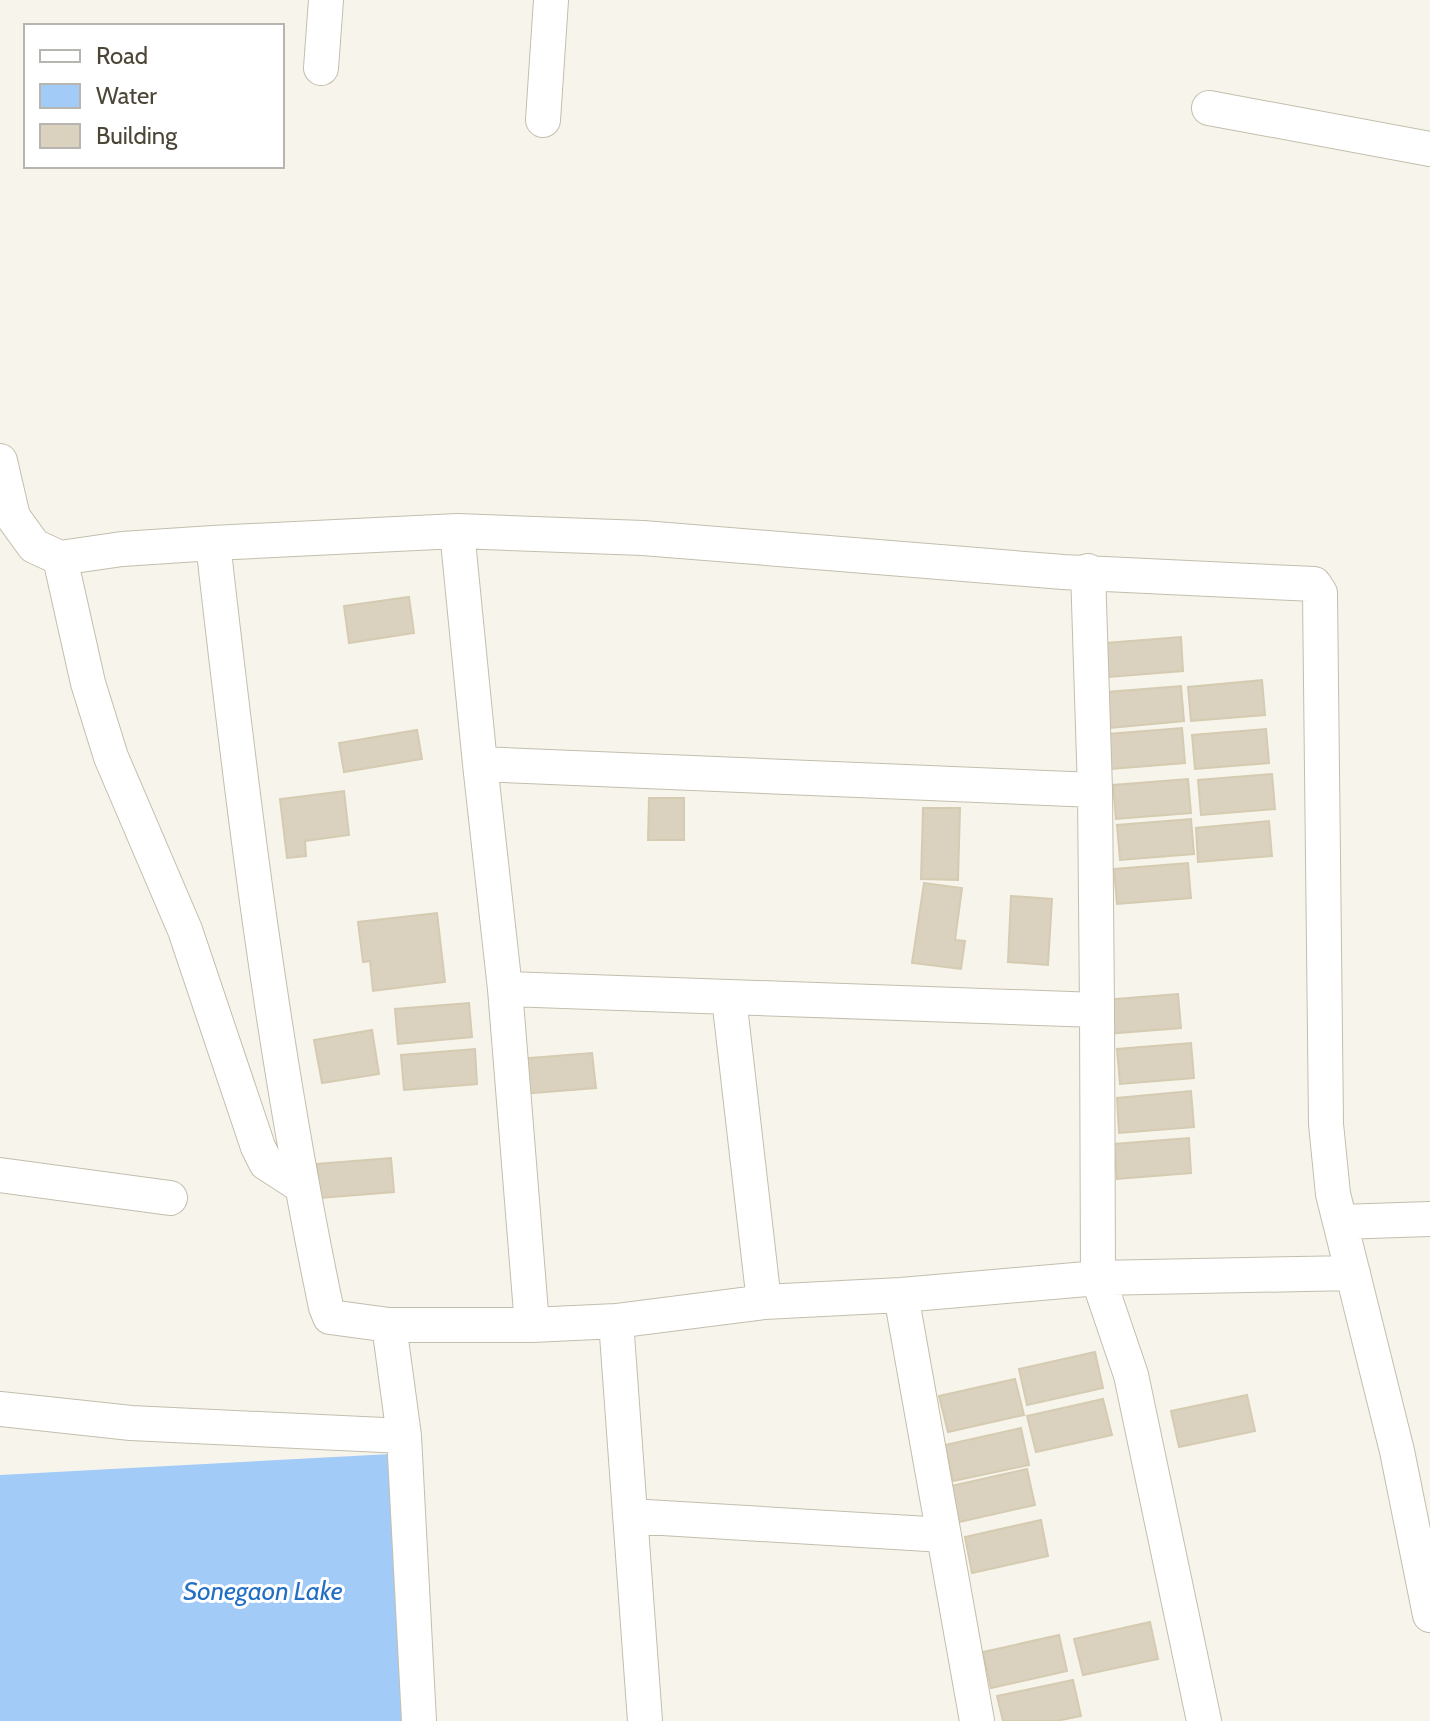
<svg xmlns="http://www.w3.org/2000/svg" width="1430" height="1721" font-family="Cabin,sans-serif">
	<rect width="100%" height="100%" fill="#f7f4eb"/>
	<path fill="#a2cbf8" d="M391 1454 405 1721H0V1475Z"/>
	<path fill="#dad2bf" stroke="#d5cbb1" stroke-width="2" d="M409 597 414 633 349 643 344 606Z
		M1181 637 1183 671 1109 677 1106 643Z
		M1262 680 1265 715 1191 721 1188 687Z
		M1181 686 1184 721 1110 728 1107 692Z
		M1182 728 1185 763 1111 769 1108 734Z
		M1266 729 1269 763 1195 769 1192 735Z
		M417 730 422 759 344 772 339 743Z
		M1272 774 1275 809 1201 815 1198 780Z
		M1188 779 1191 813 1116 819 1113 785Z
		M344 791 349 835 305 841 306 856 287 858 280 799Z
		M649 798H684V840H648Z
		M923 808H960L958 880 921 879Z
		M1191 819 1194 854 1120 860 1117 825Z
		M1269 821 1272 856 1198 862 1196 828Z
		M1188 863 1191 898 1117 904 1114 869Z
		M924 883 962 888 955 940 965 941 961 969 912 963Z
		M1011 896 1052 899 1048 965 1008 962Z
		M437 913 445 982 373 991 370 961 363 962 358 922Z
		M1178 994 1181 1028 1107 1034 1104 1000Z
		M469 1003 472 1037 398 1044 395 1009Z
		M372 1030 379 1074 322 1083 314 1040Z
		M1191 1043 1194 1078 1120 1084 1117 1049Z
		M475 1049 477 1084 404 1090 401 1055Z
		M592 1053 596 1088 521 1094 518 1059Z
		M1191 1091 1194 1127 1119 1133 1117 1098Z
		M1189 1138 1191 1173 1117 1179 1114 1144Z
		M391 1158 394 1192 320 1198 317 1164Z
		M1095 1352 1103 1388 1027 1405 1019 1369Z
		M1015 1379 1024 1415 948 1432 939 1396Z
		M1247 1395 1255 1431 1179 1447 1171 1411Z
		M1103 1399 1112 1435 1036 1452 1027 1416Z
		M1021 1428 1029 1465 953 1481 945 1445Z
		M1027 1469 1035 1505 959 1522 951 1486Z
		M1041 1520 1048 1556 972 1573 965 1537Z
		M1150 1622 1158 1659 1083 1675 1074 1639Z
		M1059 1635 1067 1671 991 1688 983 1652Z
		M1073 1680 1081 1716 1056 1721H1003L997 1696Z"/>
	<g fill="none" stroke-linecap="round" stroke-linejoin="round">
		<g stroke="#c3beac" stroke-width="36">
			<path id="street" d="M321 68 326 0
				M1209 108 1430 149
				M543 120 551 0
				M0 461 13 517 34 546 60 558 122 549 213 543
				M457 531 480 764 1095 790 1088 571
				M60 558 88 683 111 757 185 930 258 1147 266 1163 300 1185
				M480 764 505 989 1097 1010 1095 790
				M505 989 532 1325 616 1321 764 1302 729 998
				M1097 1010 1098 1278 1353 1273
				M0 1175 170 1198
				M1340 1222 1430 1219
				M901 1295 977 1721
				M764 1302 901 1295 1098 1278 1131 1375 1204 1721
				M616 1321 645 1721
				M389 1325H532
				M0 1409 131 1423 404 1436
				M630 1516 944 1535
				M419 1721 404 1436 389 1325 330 1317 326 1307C273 1054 242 799 213 543L457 531 643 538 1063 572 1314 584 1320 593 1326 1124 1333 1194 1397 1451 1430 1615"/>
		</g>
		<use href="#street" stroke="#fff" stroke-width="34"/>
	</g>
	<g text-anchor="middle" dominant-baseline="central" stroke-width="6" stroke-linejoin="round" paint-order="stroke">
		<g font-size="26" font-style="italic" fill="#236fc5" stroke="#fff">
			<text x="263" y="1591">Sonegaon Lake</text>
		</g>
	</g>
	<rect x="24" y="24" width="260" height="144" fill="#ffffff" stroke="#b7b5af" stroke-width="2"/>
	<rect x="40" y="50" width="40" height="12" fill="#ffffff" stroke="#b7b5af" stroke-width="2"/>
	<text x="96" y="64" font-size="24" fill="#4c4637">Road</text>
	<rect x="40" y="84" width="40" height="24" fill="#a2cbf8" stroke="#b7b5af" stroke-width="2"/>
	<text x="96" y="104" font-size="24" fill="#4c4637">Water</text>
	<rect x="40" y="124" width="40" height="24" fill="#dad2bf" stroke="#b7b5af" stroke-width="2"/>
	<text x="96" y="144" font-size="24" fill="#4c4637">Building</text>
</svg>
